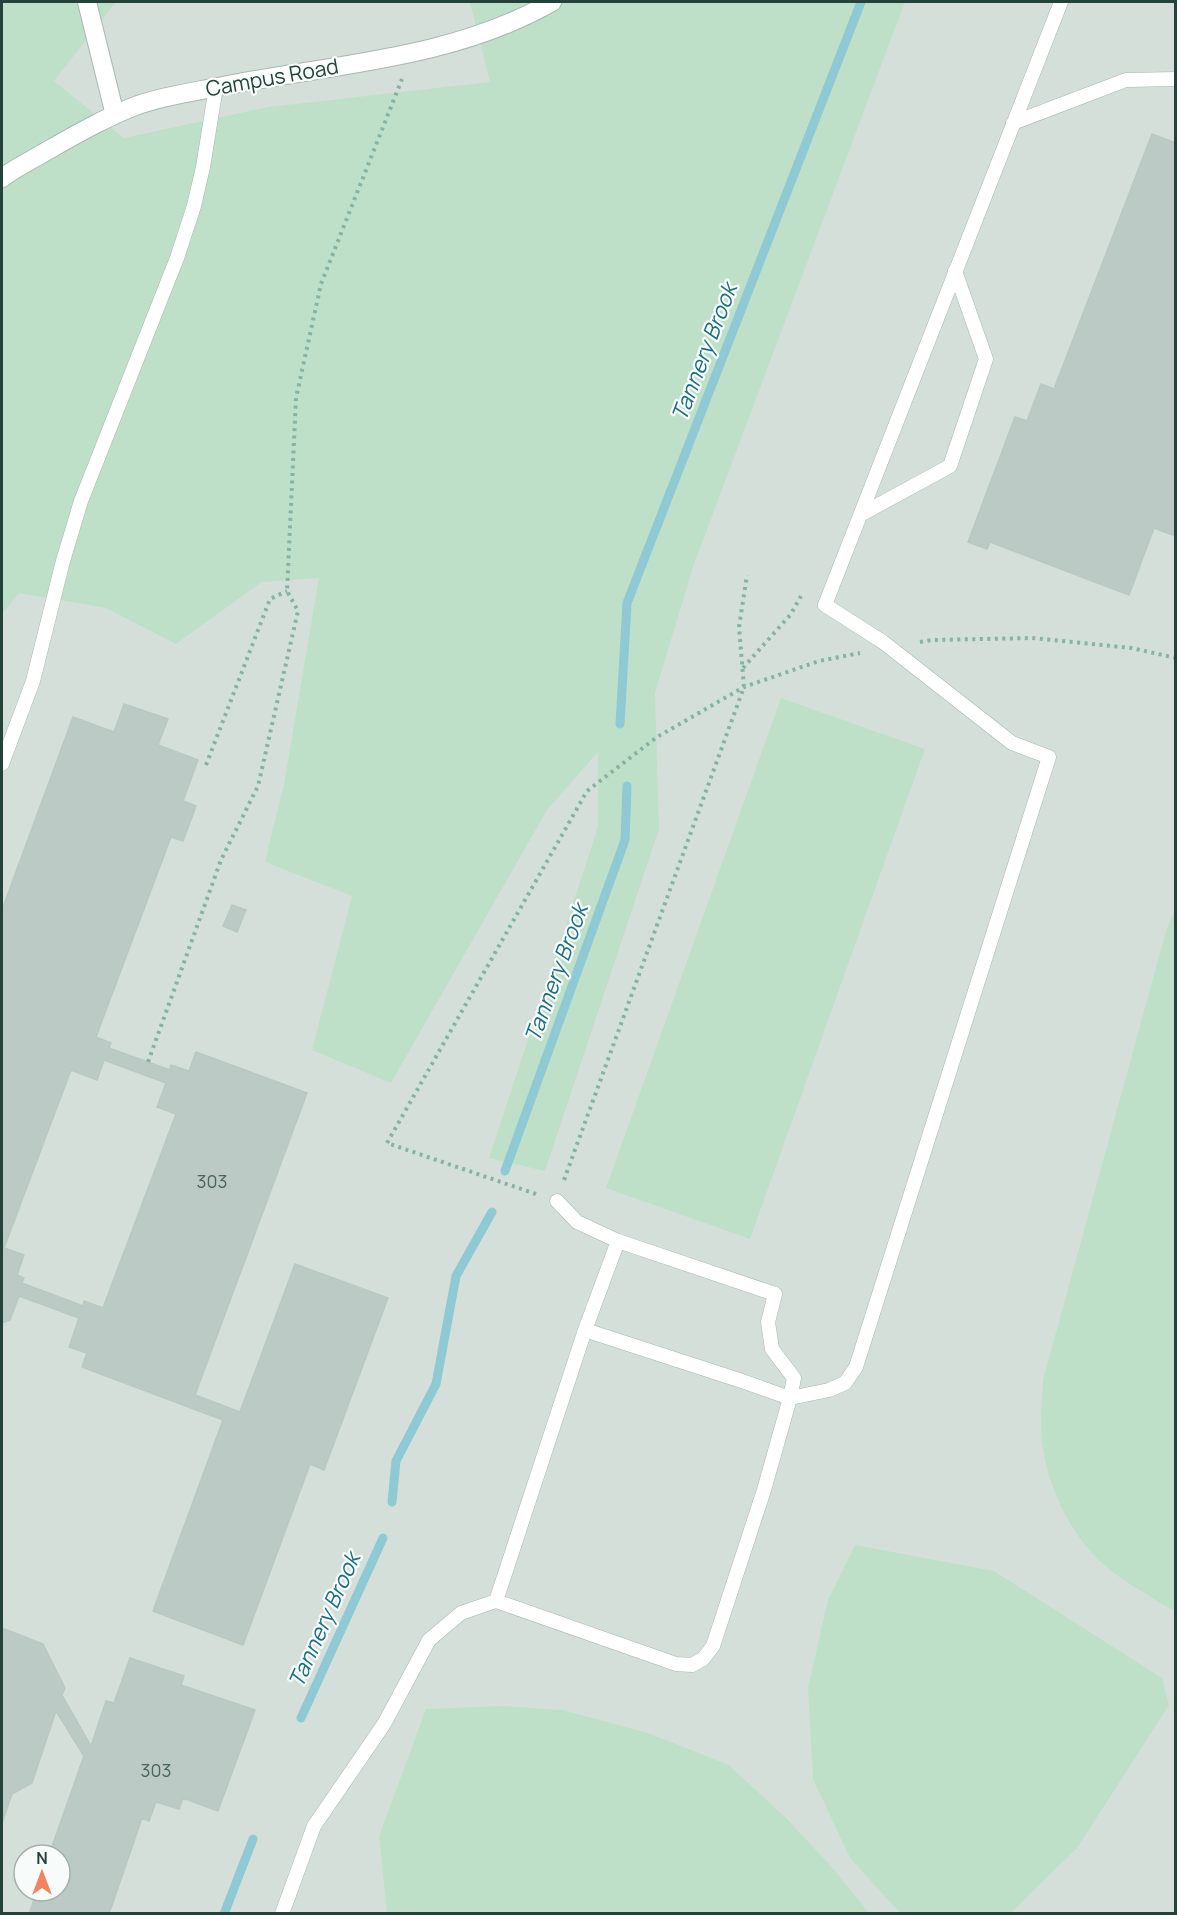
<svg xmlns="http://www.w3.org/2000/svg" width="1177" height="1915" font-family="Manrope,sans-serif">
	<rect width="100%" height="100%" fill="#e6efeb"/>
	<path fill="#d4dfda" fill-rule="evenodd" d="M2 2H1175V1913L2 1914ZM24 1855H60V1891H24Z"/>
	<path fill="#bfe0c8" d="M2 2H116L54 81 124 138 268 107 490 82 470 2H905L693 567 655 693 659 829 545 1171 489 1158 598 827V752L547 810 391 1083 312 1050 352 896 265 862 284 784 319 578 262 582 176 644 106 608 19 593 2 614Z
		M781 698 925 749 750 1239 606 1188Z
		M1175 910 1176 1610H1175C1164 1606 1154 1599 1143 1592 1127 1583 1108 1570 1095 1556 1068 1529 1049 1487 1043 1449 1039 1426 1042 1402 1043 1380L1166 931Z
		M855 1545 994 1571 1162 1678 1169 1705 1078 1847 1011 1913H900L850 1858 813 1779 808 1688 828 1600Z
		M502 1706 562 1710 648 1733 729 1765 787 1819 831 1866 869 1913H387L379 1836 426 1709Z"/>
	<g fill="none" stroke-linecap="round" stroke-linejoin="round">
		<path stroke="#8ec9d4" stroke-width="9" d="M620 724 627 603 861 2
			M505 1171 625 840 627 786
			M392 1502 396 1461 436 1384 456 1276 492 1212
			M301 1718 383 1538
			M224 1914 253 1839"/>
	</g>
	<path fill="#bbcac4" stroke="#b8c9c2" stroke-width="1.5" fill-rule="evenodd" d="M1152 134 1176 143V529L1173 535 1154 528 1129 595 990 542 987 549 968 542 1015 417 1027 421 1041 384 1054 389Z
		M124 704 168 719 158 745 198 760 183 801 196 806 183 841 171 837 96 1037 111 1043 109 1048 170 1070 171 1065 189 1071 196 1052 307 1093 195 1395 240 1412 295 1264 388 1298 324 1470 310 1464 243 1645 153 1611 223 1420 82 1367 87 1353 69 1347 79 1318 19 1296 10 1320 2 1323V910L73 717 114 732ZM104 1060 166 1083 157 1107 176 1114 103 1308 84 1301 83 1306 22 1283 24 1278 17 1275 24 1255 4 1248 71 1070 97 1080Z
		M232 905 246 910 237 932 223 926Z
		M2 1628 43 1644 65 1688 62 1695 91 1746 106 1701 114 1703 130 1658 184 1676 181 1685 255 1710 218 1811 183 1798 179 1809 156 1802 149 1821 142 1818 109 1914H29L37 1891H60V1855H49L84 1756 56 1711 32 1783 12 1794 2 1823Z"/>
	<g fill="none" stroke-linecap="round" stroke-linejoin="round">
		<g stroke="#a8b8b2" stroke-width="15">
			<path id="lane" d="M1013 123 1126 80 1176 79
				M860 515 950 466 986 359 955 271
				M2 764 33 681 63 561 81 501 177 258 194 206 203 167 216 87
				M557 1201 577 1222 618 1241 775 1294 768 1322 772 1349 794 1378 790 1398 829 1390 845 1383 856 1367 1049 757 1012 743 883 642 825 605 1061 2
				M585 1330 618 1241
				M282 1914 314 1826 384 1724 429 1640 461 1613 496 1601 676 1664 692 1665 703 1659 713 1646 764 1490 790 1398 742 1381 585 1330 496 1601"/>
		</g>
		<g stroke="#a8b8b2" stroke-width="20">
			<path id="street" d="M87 2 115 115
				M2 178C15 168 30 161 45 152 75 135 106 117 138 105 164 96 192 92 218 87 331 64 450 60 552 2"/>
		</g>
		<path stroke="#86b3a5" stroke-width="4" stroke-dasharray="3 4.5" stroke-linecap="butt" d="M920 642 932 640 1032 638 1131 648 1176 658
			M743 668 791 614 801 596
			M206 765 270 599 287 591
			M148 1062 221 860 258 786 298 611 287 591 296 398 321 284 402 79
			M564 1180 744 687 739 627 747 575
			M536 1194 387 1143 587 791 657 737 744 687 819 661 860 653"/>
		<use href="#lane" stroke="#fff" stroke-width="14"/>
		<use href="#street" stroke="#fff" stroke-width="18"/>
	</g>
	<g text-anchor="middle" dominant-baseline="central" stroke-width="4.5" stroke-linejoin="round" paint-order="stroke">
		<g font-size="18" fill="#4a645c">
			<text x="212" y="1181">303</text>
			<text x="156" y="1770">303</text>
		</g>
		<g font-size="21" fill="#24423a" stroke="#f7fbf9">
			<text transform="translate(272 77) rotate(-10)">Campus Road</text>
		</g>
		<g font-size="22" font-style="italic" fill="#1c6f80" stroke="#f7fbf9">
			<text transform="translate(704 352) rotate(-69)">Tannery Brook</text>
			<text transform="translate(556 973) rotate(-70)">Tannery Brook</text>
			<text transform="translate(324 1620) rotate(-66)">Tannery Brook</text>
		</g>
	</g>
	<rect width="1177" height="1915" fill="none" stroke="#24423a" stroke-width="6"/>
	<g transform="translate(42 1873)"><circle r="28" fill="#f7fbf9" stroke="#a3b1ad" stroke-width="1.5"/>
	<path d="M0-4.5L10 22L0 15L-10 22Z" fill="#f4845f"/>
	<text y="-9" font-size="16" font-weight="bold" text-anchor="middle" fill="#24423a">N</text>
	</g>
</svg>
